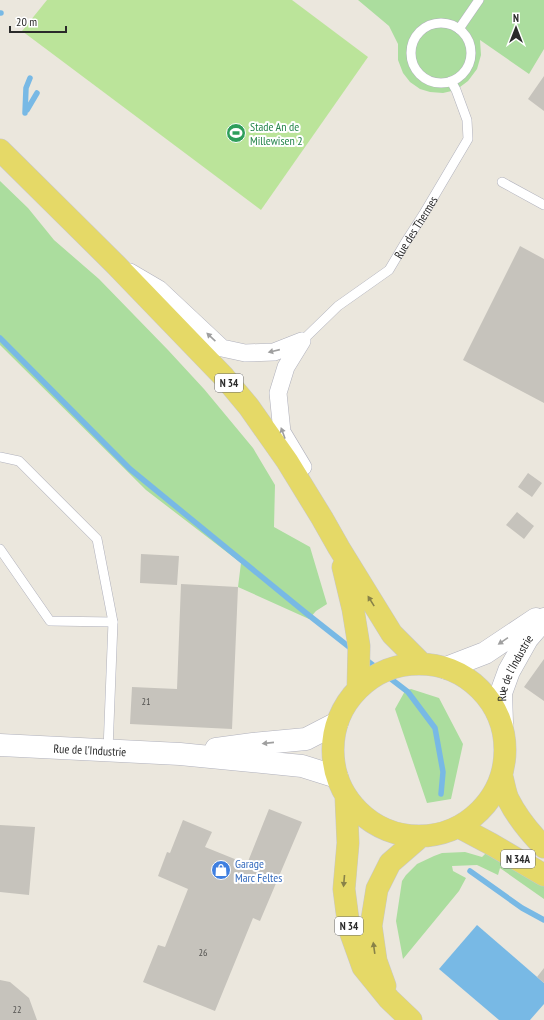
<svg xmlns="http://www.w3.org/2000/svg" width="544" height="1020" font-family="'PT Sans Narrow',sans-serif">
	<rect width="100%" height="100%" fill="#ebe7dd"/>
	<path fill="#abdd9e" d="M358 0H544V49L529 74 480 40 481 55 477 69 468 81 456 90 443 93 430 92 420 89 410 82 403 73 398 60V44L389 26Z
		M0 181 28 208 54 240 99 279 168 350 204 389 253 448 275 485 274 527 310 547 327 604 316 611 309 619 238 587 241 563 146 490 0 345Z
		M411 689 439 698 463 744 451 799 427 803 395 709 405 691Z
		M488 851 544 884V899L500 868 498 875 477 865 452 866 453 871 466 878 459 891 403 959 396 921 402 881 406 875 417 864 434 856 442 853 465 852 482 857Z"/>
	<path fill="#bbe49a" d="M47 0H292L368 57 261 210 22 31Z"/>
	<path fill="#78b9e5" d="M477 925 544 983V1004L530 1020H499L439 969Z"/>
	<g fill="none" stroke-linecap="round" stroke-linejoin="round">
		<path stroke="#78b9e5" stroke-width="5.5" d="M0 13H1
			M27 110 37 93
			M25 113 26 88 30 78
			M0 338 130 469 306 613 353 650
			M365 659 408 692 435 728 443 772 441 794
			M470 871 522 908 544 920"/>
	</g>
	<path fill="#c6c3bc" d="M544 76V111L528 99Z
		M520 246 544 259V403L463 360Z
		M528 473 542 483 532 497 518 487Z
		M517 512 534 526 524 539 506 525Z
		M141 554 179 556 177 585 140 583Z
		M181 584 238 587 232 729 130 724 132 687 177 689Z
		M544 659V701L524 687Z
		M269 809 302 822 260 921 253 918 215 1011 143 982 158 945 165 947 188 889 158 876 167 852 170 853 183 820 212 832 205 847 247 864Z
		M0 825 35 827 29 895 0 892Z
		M544 968V983L537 977Z
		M0 980 10 982 29 998 37 1020H0Z"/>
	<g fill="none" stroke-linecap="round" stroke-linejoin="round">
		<g stroke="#b0b1bc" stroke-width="10">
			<g id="lane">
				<circle cx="441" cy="53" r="30"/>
				<path d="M459 29 479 0"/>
				<path d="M502 182 544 205"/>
				<path id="s1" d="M302 341 338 306 389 270 405 243 423 215 468 139 467 120 456 90 451 81"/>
				<path d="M0 457 19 461 97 539 113 622 108 750"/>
				<path d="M0 549 50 621 113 622"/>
			</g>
		</g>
		<g stroke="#b0b1bc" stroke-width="18">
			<path id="street" d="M130 272 159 289 222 348 245 353 274 352 302 341
				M302 341 286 367 278 393 282 432 303 467"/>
		</g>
		<g stroke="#b0b1bc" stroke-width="23">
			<g id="secondary">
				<path d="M446 668 485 653 536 619"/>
				<path id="s2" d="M502 723 501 693 509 671 527 639 544 619"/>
				<path id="s3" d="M0 745 180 754 302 766 337 777"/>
				<path d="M216 749 253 744 306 739 337 723"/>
			</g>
		</g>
		<g stroke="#c8c8c8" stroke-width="23">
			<path id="primary" d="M0 150 116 265 224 377 249 407 287 461 322 518 339 548 392 634 422 664
				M343 567 353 609 359 646 358 689
				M333 750a86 86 0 1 1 172 0a86 86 0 1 1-172 0Z
				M502 777C504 784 505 792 508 799 516 815 531 834 544 847
				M346 797 348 843 344 889 349 928 363 967 389 999 411 1020
				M459 827 491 844 544 875
				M385 986 376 961 371 926 377 889 390 863 420 837"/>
		</g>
		<use href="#lane" stroke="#fff" stroke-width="9"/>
		<use href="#street" stroke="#fff" stroke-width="17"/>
		<use href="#secondary" stroke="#fff" stroke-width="22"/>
		<use href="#primary" stroke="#e5d967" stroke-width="22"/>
	</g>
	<defs><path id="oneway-solid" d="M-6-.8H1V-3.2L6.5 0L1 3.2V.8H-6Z"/></defs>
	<g fill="#9f9f9f">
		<use href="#oneway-solid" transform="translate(211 337) rotate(-137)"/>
		<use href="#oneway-solid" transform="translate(274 351) rotate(167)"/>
		<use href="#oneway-solid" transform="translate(283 433) rotate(-110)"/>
		<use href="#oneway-solid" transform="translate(503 641) rotate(146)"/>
		<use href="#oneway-solid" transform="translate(268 743) rotate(174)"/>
	</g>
	<g fill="#888248">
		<use href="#oneway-solid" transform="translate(371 601) rotate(-122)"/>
		<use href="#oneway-solid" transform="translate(344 881) rotate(95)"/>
		<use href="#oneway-solid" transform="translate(374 948) rotate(-98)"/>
	</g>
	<defs>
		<g id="stadium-disc" transform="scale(1)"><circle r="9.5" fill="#2e9e5b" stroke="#fff"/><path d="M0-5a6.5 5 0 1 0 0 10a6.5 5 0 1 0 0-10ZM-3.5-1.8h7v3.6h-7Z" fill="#fff"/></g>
		<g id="shop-disc" transform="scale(1)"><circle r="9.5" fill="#3f7fe0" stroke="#fff"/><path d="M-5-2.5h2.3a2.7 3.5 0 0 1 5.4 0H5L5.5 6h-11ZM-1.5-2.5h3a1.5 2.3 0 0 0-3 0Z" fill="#fff"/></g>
	</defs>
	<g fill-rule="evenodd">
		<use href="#stadium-disc" x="236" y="133"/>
		<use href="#shop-disc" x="221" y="870"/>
	</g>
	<g text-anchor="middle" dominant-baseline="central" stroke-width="4" stroke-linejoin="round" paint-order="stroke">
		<g font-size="10" fill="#51504e">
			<text x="146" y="701">21</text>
			<text x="203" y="952">26</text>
			<text x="17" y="1009">22</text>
		</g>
		<g fill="#fff" stroke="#6a6a6a" stroke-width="1">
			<rect x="215" y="374" width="28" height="18" rx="3"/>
			<rect x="501" y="850" width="34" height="18" rx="3"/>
			<rect x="335" y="917" width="28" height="18" rx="3"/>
		</g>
		<g font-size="11" font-weight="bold" fill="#2a2a2a">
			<text x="229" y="383">N 34</text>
			<text x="518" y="859">N 34A</text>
			<text x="349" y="926">N 34</text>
		</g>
		<g font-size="12" fill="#27864d" stroke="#fff" text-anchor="start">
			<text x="250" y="126">Stade An de<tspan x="250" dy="14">Millewisen 2</tspan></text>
		</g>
		<g font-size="12" fill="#2a2a2a" stroke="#fff">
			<text stroke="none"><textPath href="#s1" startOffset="163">Rue des Thermes</textPath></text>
			<text stroke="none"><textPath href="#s2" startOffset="58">Rue de l'Industrie</textPath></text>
			<text stroke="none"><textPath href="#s3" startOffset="90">Rue de l'Industrie</textPath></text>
		</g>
		<g font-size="12" fill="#366cbe" stroke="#fff" text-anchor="start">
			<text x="235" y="863">Garage<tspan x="235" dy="14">Marc Feltes</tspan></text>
		</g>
	</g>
	<g transform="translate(516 28)" stroke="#ffffff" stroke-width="3" paint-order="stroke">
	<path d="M0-3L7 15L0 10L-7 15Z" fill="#2a2a2a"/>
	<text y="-6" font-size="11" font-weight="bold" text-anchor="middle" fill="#2a2a2a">N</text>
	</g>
	<path d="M10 26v6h56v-6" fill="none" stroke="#2a2a2a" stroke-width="2"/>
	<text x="16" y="26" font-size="12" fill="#2a2a2a" stroke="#ffffff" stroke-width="3" paint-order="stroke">20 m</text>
</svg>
